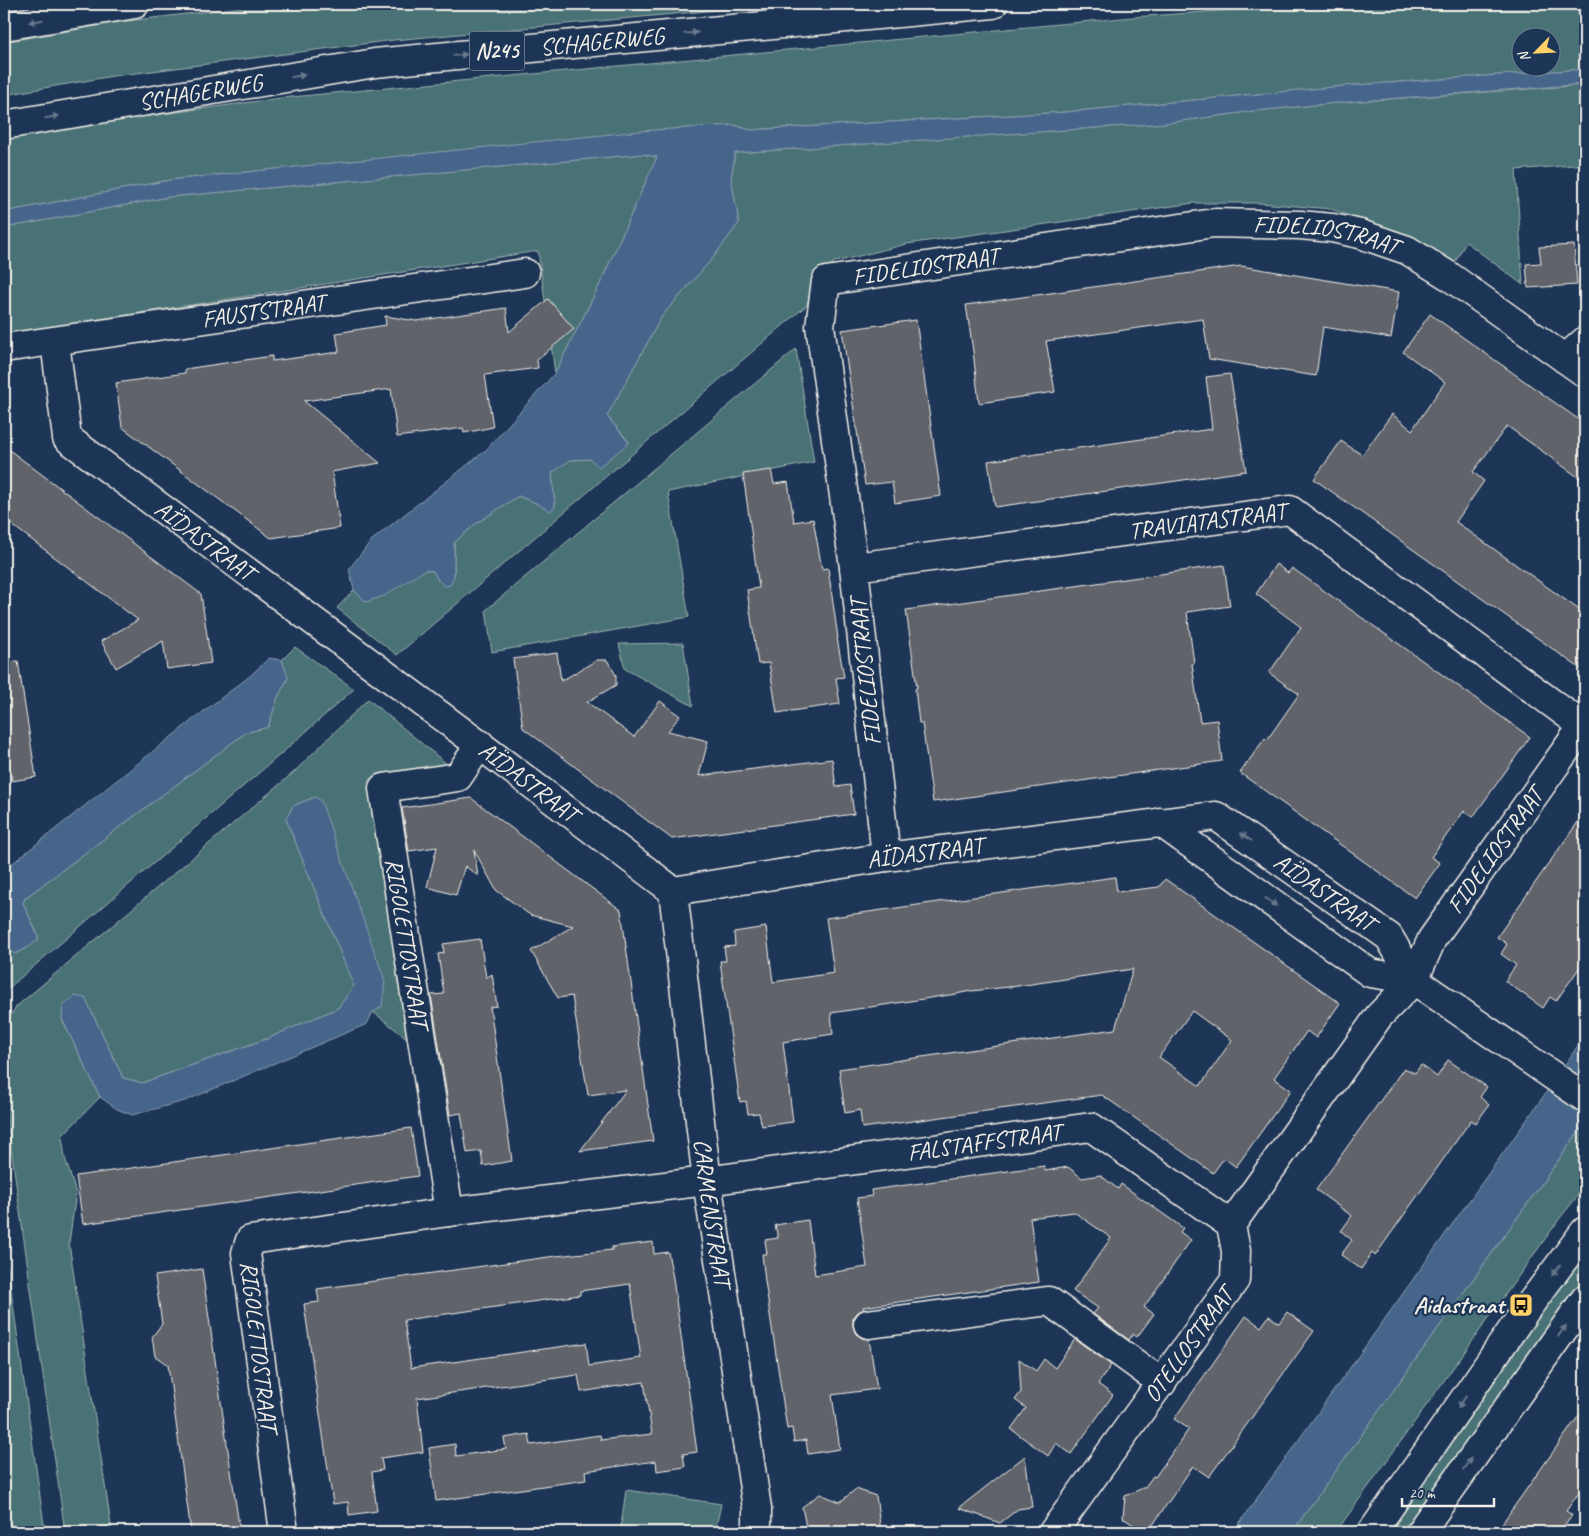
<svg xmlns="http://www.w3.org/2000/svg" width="1589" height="1536" font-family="Caveat,sans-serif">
	<rect width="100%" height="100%" fill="#1d3557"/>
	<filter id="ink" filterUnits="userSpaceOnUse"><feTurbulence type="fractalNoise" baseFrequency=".02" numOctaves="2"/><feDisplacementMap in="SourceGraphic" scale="10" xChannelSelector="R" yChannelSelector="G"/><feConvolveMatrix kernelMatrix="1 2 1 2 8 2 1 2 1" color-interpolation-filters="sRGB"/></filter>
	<g filter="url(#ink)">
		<path fill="#4a7276" stroke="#9fb2af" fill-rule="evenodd" d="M268 4H782L394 40 113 76 4 95V42L120 22Z
			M1319 4H1585V69L1344 86 1066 112 750 130 734 125 647 131 170 180 4 212V139L82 125 281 98 1133 17ZM1522 38H1552V68H1522Z
			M1585 85V164L1516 170 1523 285 1466 242 1454 264 1410 238 1331 209 1260 203H1194L907 244 835 262 813 281 807 305 397 655 337 608 354 590 366 602 425 570 433 571 438 580 454 576V543L474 525 518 496 536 503 555 507 552 473 570 460 590 459 629 442 607 416 662 316 712 259 739 223 731 178 735 153 1166 123 1254 111 1347 102Z
			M643 154 657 157 600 284 555 373 538 251 4 334V228L168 197Z
			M796 349 814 462 668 492 689 617 492 652 486 610Z
			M683 643 693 706 625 669 619 644Z
			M295 647 354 689 282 753 4 992V947L7 951 38 940V935L23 903 25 898 245 733 268 727 278 697 288 678 282 660Z
			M368 699 448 765 377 782 412 1042 373 1012 315 797 293 806 286 819 354 986 338 1008 269 1038 142 1083 123 1078 85 998 62 1019 100 1097 62 1136 65 1158 76 1193 69 1243 112 1532H65L4 1098V1024L17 1006 293 773Z
			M1583 1126 1585 1127V1187L1560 1218 1336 1532H1292Z
			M4 1240 45 1532H4Z
			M1585 1245V1282L1408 1532H1382Z
			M626 1490 721 1504 715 1532H620Z"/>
		<path fill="#45658a" stroke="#8b9db0" d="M1585 69V84L1347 102 1254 111 1166 123 735 153 731 178 739 223 712 259 662 316 607 416 629 443 599 467 590 459 570 460 552 473 555 507 550 511 536 503 518 496 474 525 454 543V576L450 585 444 586 438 580 433 571 425 570 384 596 366 602 354 590 349 569 372 540 485 451 555 373 600 284 657 157 643 154 168 197 4 228V212L170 180 640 131 734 125 750 130 1066 112 1344 86Z
			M269 658 282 660 288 678 278 697 268 727 245 733 25 898 23 903 38 936V940L29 947 15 954 4 947V870L195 718 250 676Z
			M315 797 321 801 385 981 382 1007 373 1012 367 1024 185 1101 132 1115 117 1109 100 1097 62 1019 63 1006 75 996 85 998 123 1078 142 1083 269 1038 338 1008 354 986 286 819 293 806Z
			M1585 1035V1123L1292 1532H1233L1543 1097Z"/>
		<path fill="#61646b" stroke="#f4f1e8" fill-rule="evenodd" d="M1574 245 1577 285 1528 288 1526 264 1541 263 1539 247Z
			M1241 266 1399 292 1391 338 1323 327 1316 376 1209 359 1203 319 1046 341 1055 392 979 403 973 351 966 305Z
			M548 299 574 329 537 360 538 368 485 375 493 427 464 433 463 428 397 437 391 389 304 401 380 463 332 472 340 528 271 538 122 427 116 383 185 373V369L272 356V361L339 352 336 333 386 325 385 316 416 321 506 308 509 332Z
			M1430 314 1585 424V482L1507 426 1473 472 1484 481 1456 522 1585 614V672L1314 479 1341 441 1362 455 1392 414 1412 430 1445 382 1403 352Z
			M916 320 941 496 895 503 892 482 865 485 842 330Z
			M1230 374 1246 471 995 507 988 461 1212 429 1206 377Z
			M4 446 201 594 211 663 167 669 163 641 116 668 101 641 138 620 4 519Z
			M771 470 774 484 788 482 794 522 813 519 822 569 828 568 838 638H837L844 677 836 678 840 704 777 713 769 663 758 664 747 590 759 588 743 474Z
			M1276 564 1288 573 1292 568 1530 737 1473 817 1464 811 1431 857 1440 863 1415 898 1240 773 1265 738 1267 740 1299 694 1269 673 1301 627 1256 594Z
			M1224 565 1230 606 1187 612 1194 663 1192 664 1200 722 1217 720 1222 761 933 802 922 723H919L915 689 917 688 906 610Z
			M557 653 561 681 597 660H607L616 675V685L587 702 634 737 660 701 680 716 668 731 708 741 699 776 832 759 836 787 850 785 854 814 672 839 523 728 513 659Z
			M18 661 36 777 12 781 11 772 4 773V662Z
			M471 798 621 910 653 1141 580 1151 626 1090 588 1095 572 996 558 998 531 951 573 926 530 915 496 890 474 850 478 876 465 866 456 895 427 887 437 847 409 851 402 808Z
			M1585 812V960L1556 1001 1550 997 1543 1008 1505 981 1516 965 1501 954 1507 944 1497 937Z
			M1115 877 1117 892 1159 887 1165 879 1340 1003 1316 1038 1307 1031 1274 1078 1291 1090 1236 1167 1224 1158 1213 1173 1102 1095 862 1128 860 1110 845 1113 839 1069 1115 1029 1133 969 1018 986 971 991 956 994 831 1013 833 1034 783 1042 793 1122 762 1126 759 1113 748 1114 746 1101 740 1102 720 961H726L724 947 735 946 734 932 766 927 773 982 834 973 826 918ZM1192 1011 1232 1040 1200 1086 1159 1057Z
			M480 939 486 978 492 974 497 1006 490 1007 512 1161 483 1166 481 1151 467 1153 461 1113 450 1115 431 995 444 994 438 954 444 953 443 944Z
			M1448 1060 1487 1087 1480 1097 1489 1105 1476 1123 1471 1120 1375 1256 1372 1253 1361 1269 1341 1255 1352 1240 1341 1231 1352 1216 1316 1190 1404 1068 1415 1073 1421 1065 1437 1077Z
			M411 1128 418 1176 83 1224 76 1176Z
			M1044 1166 1045 1171 1068 1167 1082 1178 1100 1175 1118 1189 1121 1184 1183 1228 1180 1232 1191 1240 1144 1307 1154 1314 1137 1337 1133 1334 1129 1340 1093 1314 1098 1308 1073 1291 1111 1238 1074 1212 1030 1218 1039 1282 863 1307 864 1309 858 1312 853 1318V1326L856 1334 862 1338 869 1339 877 1389 832 1395 840 1449 808 1454 806 1440 794 1442 792 1428 787 1429 765 1281 762 1254H767L765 1240 778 1238 775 1225 808 1220 815 1275 867 1267 857 1198 872 1196 871 1190Z
			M653 1242 654 1254 668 1252 673 1278 697 1452 683 1454 685 1467 657 1471 656 1461 585 1471 586 1480 436 1501 429 1448 455 1444 456 1456 506 1449 504 1438 529 1434 531 1445 600 1435 601 1440 652 1434 644 1382 581 1392 578 1375 417 1398 423 1452 381 1458 383 1470 372 1472 377 1511 349 1515 348 1502 333 1504 304 1304 319 1302 317 1289 556 1256 612 1250V1247ZM630 1284 641 1358 589 1366 586 1343 411 1368 404 1320 580 1295V1291Z
			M202 1269 228 1451 240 1532H191L168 1365 155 1356 152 1337 162 1324 155 1276Z
			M1287 1312 1314 1331 1209 1477 1193 1466 1148 1532H1144L1123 1518 1125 1496 1145 1487 1153 1476 1155 1477 1189 1429 1174 1419 1246 1316 1261 1327 1269 1316 1279 1323Z
			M1075 1339 1111 1365 1098 1384 1113 1395 1071 1454 1056 1443 1048 1456 1011 1429 1026 1408 1015 1400 1021 1392 1019 1359 1036 1371 1044 1359 1055 1368Z
			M1585 1407V1484L1566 1511 1572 1515 1559 1532H1496Z
			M1025 1456 1032 1507 1018 1509 1000 1523 959 1508Z
			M856 1489 876 1496 881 1532H807L802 1507 820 1494 840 1502Z"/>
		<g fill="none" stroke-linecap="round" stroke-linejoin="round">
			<g stroke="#f4f1e8" stroke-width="31">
				<g id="minor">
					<path id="s1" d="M55 342 67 438C270 589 473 738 673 891L886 857 1216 816 1389 937 1414 980 1585 1098"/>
					<path id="s2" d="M4 348 525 273"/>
					<path d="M1565 359 1585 341"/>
					<path id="s3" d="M854 567 1290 510 1583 726"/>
					<path d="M1160 822 1370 973 1414 980"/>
					<path id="s4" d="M886 857 854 567 820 326 826 281 1214 223 1300 225 1332 228 1360 234 1407 250 1449 276 1585 373"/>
					<path id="s5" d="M673 891 707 1181 757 1508V1532"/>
					<path d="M449 1212 383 788 458 777 480 744"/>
					<path d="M868 1324 1049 1301 1162 1383"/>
					<path id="s6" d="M284 1532 246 1253 250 1240 449 1212 707 1181 1091 1127 1231 1225"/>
					<path id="s7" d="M1053 1532 1235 1280 1236 1251 1231 1225 1379 1016 1414 980 1432 939 1583 726H1585"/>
					<path d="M1372 1532 1528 1307 1585 1231"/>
					<path d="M1420 1532 1585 1299"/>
				</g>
			</g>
			<g stroke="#f4f1e8" stroke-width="31">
				<g id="major">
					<path d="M4 26 135 4"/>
					<path id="s8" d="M4 125 375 63 993 4"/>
				</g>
			</g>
			<use href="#minor" stroke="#1d3557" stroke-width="28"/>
			<use href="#major" stroke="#1d3557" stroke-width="28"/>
		</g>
		<defs><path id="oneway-solid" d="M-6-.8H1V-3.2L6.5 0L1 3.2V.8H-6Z" transform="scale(1.25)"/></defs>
		<g fill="#68778a">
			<use href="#oneway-solid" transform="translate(36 21) rotate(170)"/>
			<use href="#oneway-solid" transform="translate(691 33) rotate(-5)"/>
			<use href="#oneway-solid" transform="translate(460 55) rotate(-5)"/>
			<use href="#oneway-solid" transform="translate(298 76) rotate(-9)"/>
			<use href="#oneway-solid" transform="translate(52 117) rotate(-9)"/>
			<use href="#oneway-solid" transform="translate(1246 837) rotate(-145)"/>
			<use href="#oneway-solid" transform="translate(1271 902) rotate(36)"/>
			<use href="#oneway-solid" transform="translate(1556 1270) rotate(127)"/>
			<use href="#oneway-solid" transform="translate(1562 1331) rotate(-54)"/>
			<use href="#oneway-solid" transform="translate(1462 1402) rotate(125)"/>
			<use href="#oneway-solid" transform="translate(1467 1464) rotate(-55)"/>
		</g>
	</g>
	<defs>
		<g id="bus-square" transform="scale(1.25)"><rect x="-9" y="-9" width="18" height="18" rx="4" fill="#ffd166" stroke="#1d3557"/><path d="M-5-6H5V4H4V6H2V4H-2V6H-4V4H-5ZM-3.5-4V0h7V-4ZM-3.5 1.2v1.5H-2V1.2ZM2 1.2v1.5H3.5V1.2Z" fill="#111"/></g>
	</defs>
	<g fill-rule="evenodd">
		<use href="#bus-square" x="1521" y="1305"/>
	</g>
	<g text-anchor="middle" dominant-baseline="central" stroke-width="4.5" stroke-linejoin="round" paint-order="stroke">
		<rect fill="#1d3557" stroke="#b4b9bc" stroke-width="1" x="469.5" y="31.5" width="55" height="39" rx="4"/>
		<g font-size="22" font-weight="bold" fill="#f4f1e8">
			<text x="497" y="51">N245</text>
		</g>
		<g font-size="24" fill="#f4f1e8" stroke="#1d3557">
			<text stroke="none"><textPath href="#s8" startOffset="604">SCHAGERWEG</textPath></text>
			<text stroke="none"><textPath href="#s8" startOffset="199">SCHAGERWEG</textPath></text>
			<text stroke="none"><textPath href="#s4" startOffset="1086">FIDELIOSTRAAT</textPath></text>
			<text stroke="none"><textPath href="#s4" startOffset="681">FIDELIOSTRAAT</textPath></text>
			<text stroke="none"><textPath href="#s2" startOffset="262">FAUSTSTRAAT</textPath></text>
			<text stroke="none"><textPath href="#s3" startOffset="356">TRAVIATASTRAAT</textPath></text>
			<text stroke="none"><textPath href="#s1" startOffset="268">AÏDASTRAAT</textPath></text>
			<text transform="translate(865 672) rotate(-96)">FIDELIOSTRAAT</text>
			<text stroke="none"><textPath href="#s1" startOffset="672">AÏDASTRAAT</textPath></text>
			<text stroke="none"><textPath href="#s7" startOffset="826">FIDELIOSTRAAT</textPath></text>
			<text stroke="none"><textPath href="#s1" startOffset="1108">AÏDASTRAAT</textPath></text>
			<text stroke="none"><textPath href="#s1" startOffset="1534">AÏDASTRAAT</textPath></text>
			<text transform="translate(407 943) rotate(81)">RIGOLETTOSTRAAT</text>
			<text stroke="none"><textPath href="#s6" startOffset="1036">FALSTAFFSTRAAT</textPath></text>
			<text stroke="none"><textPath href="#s5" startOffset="324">CARMENSTRAAT</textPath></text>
			<text stroke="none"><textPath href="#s7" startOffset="231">OTELLOSTRAAT</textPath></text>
			<text transform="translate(259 1346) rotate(83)">RIGOLETTOSTRAAT</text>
		</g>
		<g font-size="24" font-weight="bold" fill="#f4f1e8" stroke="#1d3557" text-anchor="end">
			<text x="1504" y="1305">Aidastraat</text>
		</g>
	</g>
	<rect width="1589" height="1536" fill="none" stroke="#1d3557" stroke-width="20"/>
	<rect x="10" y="10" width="1569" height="1516" fill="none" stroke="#f4f1e8" stroke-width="2" filter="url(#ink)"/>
	<g transform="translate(1536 52) rotate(246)"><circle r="24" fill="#1d3557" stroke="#738091"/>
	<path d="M0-4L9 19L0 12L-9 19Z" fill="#ffd166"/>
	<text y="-8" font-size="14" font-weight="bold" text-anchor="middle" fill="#f4f1e8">N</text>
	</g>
	<path d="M1402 1498v8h92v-8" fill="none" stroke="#f4f1e8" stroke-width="2.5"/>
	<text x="1409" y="1498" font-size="15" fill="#f4f1e8" stroke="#1d3557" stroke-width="4" paint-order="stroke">20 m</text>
</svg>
